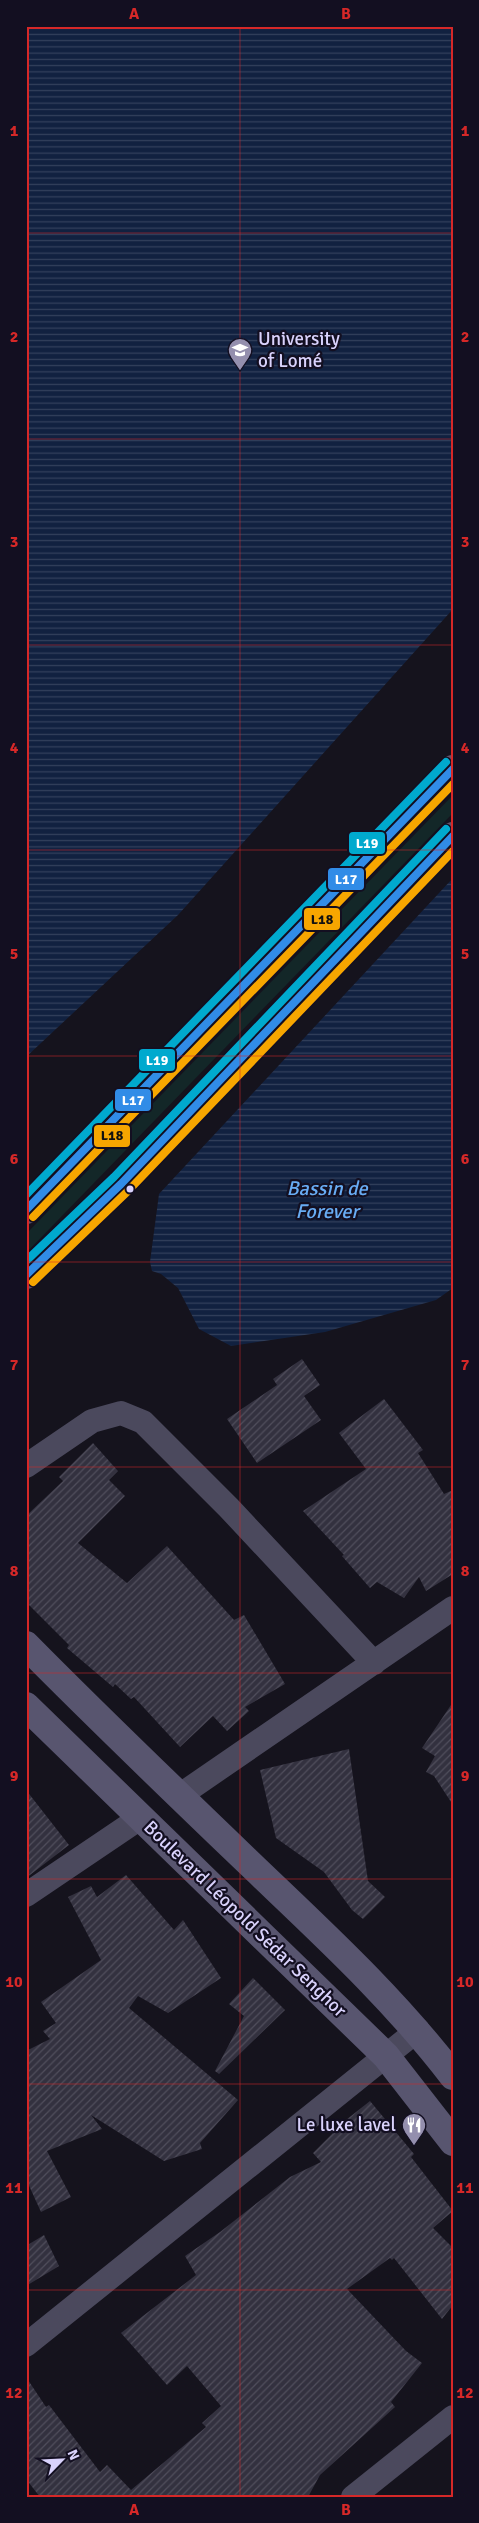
<svg xmlns="http://www.w3.org/2000/svg" width="479" height="2523" font-family="Signika,sans-serif">
	<defs>
		<pattern id="water-rules" width="6" height="5" patternUnits="userSpaceOnUse" patternTransform="scale(1.25)"><rect width="6" height="5" fill="#112140"/><path d="M0 2.5h6" fill="none" stroke="#33405c"/></pattern>
		<pattern id="building-hatch" width="6" height="6" patternUnits="userSpaceOnUse" patternTransform="scale(1.25)"><rect width="6" height="6" fill="#33313f"/><path d="M-1 1l2-2M0 6l6-6M5 7l2-2" fill="none" stroke="#504e5c"/></pattern>
	</defs>
	<rect width="100%" height="100%" fill="#15131d"/>
	<path fill="#132728" d="M453 795V813L26 1253 27 1233Z"/>
	<path fill="url(#water-rules)" d="M26 26H453V609L178 915 26 1057Z
		M453 878V1288L436 1300 325 1332 231 1346 199 1329 178 1288 161 1274 152 1271 150 1262 159 1194Z"/>
	<path fill="url(#building-hatch)" d="M302 1359 320 1385 304 1396 321 1420 257 1463 227 1419 277 1385 273 1379Z
		M384 1399 423 1450 418 1453 444 1494 453 1490V1574L426 1591 419 1577 404 1598 377 1582 370 1588 342 1556 344 1555 303 1511 366 1469 339 1433Z
		M93 1443 118 1471 109 1480 125 1496 78 1543 127 1583 167 1546 234 1620 244 1615 285 1684 245 1707 249 1711 227 1731 213 1716 180 1747 134 1697 131 1699 115 1684 113 1687 67 1648 69 1645 26 1602V1516L63 1481 59 1477Z
		M453 1702V1805L434 1776 426 1772 435 1756 422 1748Z
		M349 1749 368 1881 385 1897 363 1919 352 1910 324 1872 276 1838 260 1770Z
		M26 1790 69 1845 26 1878Z
		M126 1875 174 1930 183 1920 221 1978 168 2013 138 1996 129 2008 238 2100 200 2143 202 2149 164 2161 91 2115 102 2129 47 2151 71 2197 41 2212 26 2179V2051L50 2039 43 2031 56 2023 41 2002 101 1960 68 1897 91 1886 97 1897Z
		M253 1978 285 2010 219 2074 215 2071 244 2016 229 2004Z
		M370 2101 414 2154 411 2157 453 2211 433 2228 453 2248V2305L442 2319 394 2258 392 2260 390 2258 347 2289 406 2351 422 2363 391 2402 395 2407 320 2475 308 2497H40L26 2479V2377L46 2407 49 2405 100 2472 107 2465 131 2490 206 2427 202 2423 221 2406 187 2366 167 2385 121 2333 196 2275 185 2256 220 2232 290 2177 321 2162 313 2153 333 2133 332 2131Z
		M44 2235 59 2266 26 2286V2246Z"/>
	<g fill="none" stroke-linecap="round" stroke-linejoin="round">
		<path stroke="#4b495d" stroke-width="24" d="M26 1466 92 1421 121 1413 143 1422 229 1508 374 1663
			M179 1796 453 1608
			M26 1895 140 1818
			M26 2345 418 2030
			M353 2497 453 2417"/>
		<path stroke="#58556f" stroke-width="28" d="M26 1645C98 1718 172 1789 246 1860 319 1930 391 1995 453 2076
			M26 1706 386 2056 453 2142"/>
		<path stroke="#62526a" stroke-width="28" d="M26 1210 453 769
			M26 1275 121 1184 453 836"/>
		<g stroke="#130f21" stroke-width="11">
			<path id="bus-1" d="M26 1210 453 769
				M26 1275 121 1184 453 836"/>
		</g>
		<g stroke="#130f21" stroke-width="11">
			<path id="bus-2" d="M33 1217 453 784
				M33 1282 128 1191 453 851"/>
		</g>
		<g stroke="#130f21" stroke-width="11">
			<path id="bus-3" d="M26 1195 446 762
				M26 1261 114 1177 446 829"/>
		</g>
		<use href="#bus-1" stroke="#318ce7" stroke-width="8"/>
		<use href="#bus-2" stroke="#f7a600" stroke-width="8"/>
		<use href="#bus-3" stroke="#00a9ce" stroke-width="8"/>
	</g>
	<path fill="none" stroke="#d62828" stroke-width="1" stroke-opacity="0.55" d="M240 26V2497M26 233H453M26 439H453M26 645H453M26 850H453M26 1056H453M26 1262H453M26 1467H453M26 1673H453M26 1879H453M26 2084H453M26 2290H453"/>
	<defs>
		<g id="university-pin" transform="scale(1.25)"><path d="M0 17L-7.5 6A9.5 9.5 0 1 1 7.5 6Z" fill="#948fae" stroke="#130f21"/><path d="M0-5L7-2L0 1L-7-2ZM-4 1L0 2.5L4 1V4Q0 6-4 4Z" fill="#fff"/></g>
		<g id="restaurant-pin" transform="scale(1.25)"><path d="M0 17L-7.5 6A9.5 9.5 0 1 1 7.5 6Z" fill="#948fae" stroke="#130f21"/><path d="M-5-6h1v4h1v-4h1v4h1v-4h1v5L-1.5 .5V6h-2V.5L-5-1ZM5-6V6H3V1.5H1.5Q1.5-4 5-6Z" fill="#fff"/></g>
	</defs>
	<g fill-rule="evenodd">
		<use href="#university-pin" x="240" y="350"/>
		<use href="#restaurant-pin" x="414" y="2125"/>
	</g>
	<circle fill="#d9d2fc" stroke="#130f21" stroke-width="2" cx="130" cy="1189" r="4.5"/>
	<g text-anchor="middle" dominant-baseline="central" stroke-width="4.5" stroke-linejoin="round" paint-order="stroke">
		<g font-size="19" fill="#d9d2fc" stroke="#130f21" text-anchor="start">
			<text x="258" y="339">University<tspan x="258" dy="22">of Lomé</tspan></text>
			<text x="396" y="2125" text-anchor="end">Le luxe lavel</text>
		</g>
		<g font-size="19" fill="#d9d2fc" stroke="#130f21">
			<text transform="translate(245 1919) rotate(44)">Boulevard Léopold Sédar Senghor</text>
		</g>
		<g font-size="20" font-style="italic" fill="#68acf4" stroke="#130f21">
			<text x="327" y="1188">Bassin de<tspan x="327" dy="23">Forever</tspan></text>
		</g>
	</g>
	<g stroke="#130f21" stroke-width="2">
		<rect x="348" y="831" width="38" height="24" rx="5" fill="#00a9ce"/>
		<rect x="327" y="867" width="38" height="24" rx="5" fill="#318ce7"/>
		<rect x="303" y="907" width="38" height="24" rx="5" fill="#f7a600"/>
		<rect x="138" y="1048" width="38" height="24" rx="5" fill="#00a9ce"/>
		<rect x="114" y="1088" width="38" height="24" rx="5" fill="#318ce7"/>
		<rect x="93" y="1124" width="38" height="24" rx="5" fill="#f7a600"/>
	</g>
	<g font-size="14" text-anchor="middle" font-weight="bold" fill="#fff">
		<text x="367" y="848">L19</text>
		<text x="346" y="884">L17</text>
		<text x="157" y="1065">L19</text>
		<text x="133" y="1105">L17</text>
	</g>
	<g font-size="14" text-anchor="middle" font-weight="bold" fill="#111">
		<text x="322" y="924">L18</text>
		<text x="112" y="1140">L18</text>
	</g>
	<rect width="479" height="2523" fill="none" stroke="#130f21" stroke-width="55"/>
	<g transform="translate(62 2460) rotate(66)" stroke="#130f21" stroke-width="4" paint-order="stroke">
	<path d="M0-4L9 19L0 12L-9 19Z" fill="#d9d2fc"/>
	<text y="-8" font-size="14" font-weight="bold" text-anchor="middle" fill="#d9d2fc">N</text>
	</g>
	<rect x="28" y="28" width="424" height="2468" fill="none" stroke="#d62828" stroke-width="2"/>
	<g font-size="16" text-anchor="middle" font-weight="bold" fill="#d62828">
		<text x="134" y="19">A</text>
		<text x="346" y="19">B</text>
		<text x="14" y="136">1</text>
		<text x="465" y="136">1</text>
		<text x="14" y="342">2</text>
		<text x="465" y="342">2</text>
		<text x="14" y="547">3</text>
		<text x="465" y="547">3</text>
		<text x="14" y="753">4</text>
		<text x="465" y="753">4</text>
		<text x="14" y="959">5</text>
		<text x="465" y="959">5</text>
		<text x="14" y="1164">6</text>
		<text x="465" y="1164">6</text>
		<text x="14" y="1370">7</text>
		<text x="465" y="1370">7</text>
		<text x="14" y="1576">8</text>
		<text x="465" y="1576">8</text>
		<text x="14" y="1781">9</text>
		<text x="465" y="1781">9</text>
		<text x="14" y="1987">10</text>
		<text x="465" y="1987">10</text>
		<text x="14" y="2193">11</text>
		<text x="465" y="2193">11</text>
		<text x="14" y="2398">12</text>
		<text x="465" y="2398">12</text>
		<text x="134" y="2515">A</text>
		<text x="346" y="2515">B</text>
	</g>
</svg>
